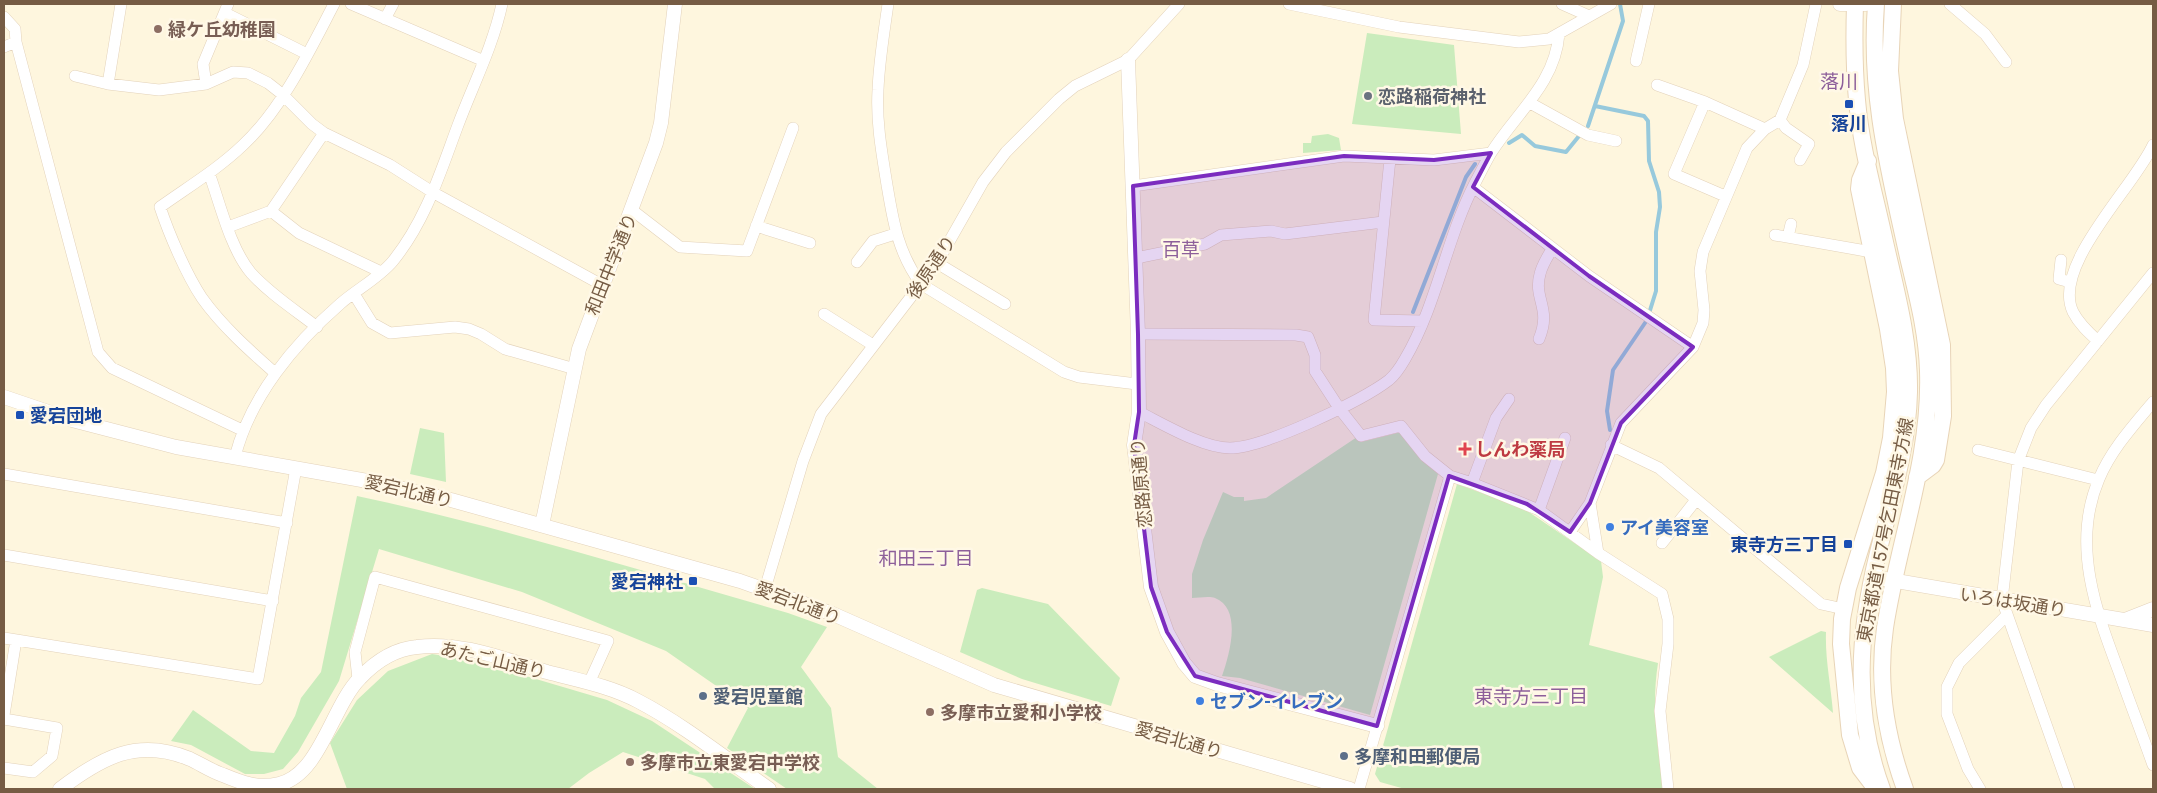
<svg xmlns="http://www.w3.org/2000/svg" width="2157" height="793" font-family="Roboto,'Noto Sans JP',sans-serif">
	<rect width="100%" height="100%" fill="#fef6de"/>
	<path fill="#caecbc" d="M1367 33 1454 45 1461 134 1352 124Z
		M1328 134 1339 138 1341 150 1303 153V143H1311L1312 136Z
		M420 428 444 433 446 482 410 474Z
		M1401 432 1438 474 1370 715 1240 678 1222 676C1229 656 1243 609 1215 598 1209 596 1199 598 1192 598V574L1203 540 1223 492 1234 497H1244V501L1266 498 1357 437 1361 442Z
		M1457 484 1523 508 1601 561 1603 577 1589 645 1658 663C1651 707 1658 746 1663 789H1405L1380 782 1375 774Z
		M357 496C503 527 645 572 788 613L827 627 801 667 831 708 838 757 878 789H787L727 748 748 708 666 651 522 592 379 549 339 681 298 752 283 769 264 774H245L191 745 171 741 193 710 251 751 274 753 295 716 301 698 321 672Z
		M982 588 1048 604 1120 678 1111 706 1022 679 960 652 977 590Z
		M1821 631 1826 632C1825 660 1831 685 1833 713L1769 657Z
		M432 654 475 661 607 700 652 721 755 789H715L705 779 623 752 589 773 568 789H347L330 743 357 700 388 671Z"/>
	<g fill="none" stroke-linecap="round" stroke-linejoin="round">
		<path stroke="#97c9dc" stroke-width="4" d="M1595 106 1644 116 1648 121 1649 161 1659 192 1660 207 1656 232V291L1647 320 1613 370 1607 411 1610 430
			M1588 126 1623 21 1620 4
			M1509 143 1522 135 1535 146 1566 152 1579 136
			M1413 312 1466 177 1475 164"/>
		<g stroke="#e3d2ba" stroke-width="12">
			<path id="minor" d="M351 4 484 61
				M888 4C884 32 879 62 878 90 876 122 882 154 887 185 893 221 898 253 921 284L1064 372 1079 377 1137 384
				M1289 4 1399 27 1519 42 1549 39 1611 4
				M1562 4 1589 16
				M1950 4 1985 34 2006 62
				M225 13 307 54
				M4 17 15 29 16 42 98 352 112 368 242 430
				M385 19 393 4
				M4 47 16 42
				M1636 61 1649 4
				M75 76 108 84 159 90 206 84 233 72 248 73 268 83 282 94 312 124 324 133 390 165 434 193 602 285
				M108 84 121 4
				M206 84 203 64 228 4
				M1657 85 1705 102 1765 129
				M1705 102 1674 174 1725 196
				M1530 103 1588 135 1616 141
				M1780 120 1786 128 1809 144 1800 160
				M1390 159 1374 320 1423 321
				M209 173C220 203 230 248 251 273 270 294 295 310 317 327
				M1133 186 1344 156 1434 160 1491 153
				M1473 187 1589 276 1693 347
				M632 210 680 247 747 251 793 128
				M271 211 299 233 381 272
				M756 226 810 243
				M228 227 271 211 324 133
				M1775 235 1866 251 1872 250
				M1788 237 1791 224
				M1136 258 1205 244 1221 235 1271 231 1285 234 1383 222
				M2061 260 2059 279 2070 282
				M857 262 873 241 895 234
				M937 263 1005 304
				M354 294 372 323 390 333 455 327 469 329 481 334 505 349 575 369
				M824 314 873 345
				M1138 334 1296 335 1308 337 1315 355V371L1339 408 1361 436 1401 426 1425 456 1450 476 1472 483 1539 510 1598 553 1662 594 1668 619V644L1660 711 1668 789
				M1539 339C1552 308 1533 299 1540 274 1542 265 1548 256 1552 249
				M2098 341C2089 333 2079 324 2073 312 2051 266 2134 187 2153 145
				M275 373C249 350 222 326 202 298 186 274 169 234 160 207 188 187 218 169 243 145 282 109 310 50 334 4
				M2153 402C2133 426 2111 450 2099 479 2071 544 2096 611 2119 672 2130 703 2142 734 2153 765
				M1139 412C1163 424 1203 448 1230 448 1263 448 1362 401 1389 380 1395 375 1401 366 1405 359 1437 305 1446 239 1475 183 1480 174 1485 163 1491 153 1516 113 1555 84 1559 34
				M1611 445 1659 468 1821 604 1844 609
				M1978 450 2098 480
				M235 457C250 397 294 344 340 304 357 289 379 278 393 261 426 220 440 173 458 125 473 85 493 46 502 4
				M4 474 287 523
				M1472 483 1496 418 1509 399
				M1539 510 1565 438
				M1570 532 1590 503
				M1662 543 1696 500
				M1598 553 1590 503 1621 423 1693 347 1703 323 1704 310 1700 271 1703 252 1747 148 1765 129 1780 120 1803 65 1816 4
				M4 555 273 601
				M765 589 803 461 821 414 937 263 983 182 1006 152 1059 99 1075 86 1128 60 1179 4
				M4 638 258 679 296 468
				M358 679 355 652 375 577 608 641 589 683
				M4 715 16 640
				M4 719 57 728 52 756 33 772 4 768
				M1359 789 1450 476
				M1980 789 1968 769 1947 714V687L1959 663 2006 616
				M2069 789 2002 600 2018 461 2031 428 2046 405 2153 273"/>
		</g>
		<g stroke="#e3d2ba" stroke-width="15">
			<path id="tertiary" d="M1840 4H1866
				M1128 60 1138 334 1139 412 1134 445 1151 587 1167 632 1184 663 1195 676 1217 684 1377 726
				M4 397 72 420 176 447 373 482 451 500 740 581 833 614 994 685 1350 789
				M542 525 579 349 656 143 661 123 675 4
				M1873 577 2153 625
				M2125 620 2153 609
				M60 789C101 758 137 737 190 759 201 764 211 771 223 775 242 783 258 789 279 784 320 775 332 706 360 678 375 662 395 649 417 647 460 641 506 660 547 672 577 680 610 686 638 701 684 725 726 759 769 789"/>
		</g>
		<g stroke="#e8d4b7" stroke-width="18">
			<path id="secondary" d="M1855 4C1854 36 1854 68 1857 100 1861 148 1875 195 1885 242 1896 291 1910 341 1909 392 1908 447 1891 500 1878 553 1858 633 1853 711 1882 789
				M1876 4C1869 94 1889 170 1908 257 1917 295 1927 332 1928 371 1931 459 1898 542 1885 628 1877 683 1886 737 1905 789
				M1893 4 1890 71 1895 119 1942 345 1943 416 1936 460 1933 465 1917 477
				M1868 161 1860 180 1859 189 1888 329 1894 368 1895 392 1891 438 1884 473 1848 588 1842 619 1841 644 1850 735 1860 768 1876 789"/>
		</g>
		<use href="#minor" stroke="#fff" stroke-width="11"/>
		<use href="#tertiary" stroke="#fff" stroke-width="14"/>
		<use href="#secondary" stroke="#fff" stroke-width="16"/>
	</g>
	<path fill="#7b2cbf" fill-opacity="0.2" stroke="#7b2cbf" stroke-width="4" stroke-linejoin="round" d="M1491 153 1473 187 1589 276 1693 347 1621 423 1590 503 1570 532 1527 504 1449 476 1377 726 1195 676 1167 632 1151 587 1134 445 1139 412 1138 334 1133 186 1344 156 1434 160Z"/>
	<g fill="#8d6e63" stroke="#fff8e6" stroke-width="2">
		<circle cx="158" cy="29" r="5"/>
		<circle cx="930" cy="712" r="5"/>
		<circle cx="630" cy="762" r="5"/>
	</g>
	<circle fill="#6b7280" stroke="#fff8e6" stroke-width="2" cx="1368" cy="96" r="5"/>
	<g fill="#1a4fb4" stroke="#fff8e6" stroke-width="2">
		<rect x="1844" y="99" width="10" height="10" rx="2.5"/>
		<rect x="15" y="410" width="10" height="10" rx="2.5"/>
		<rect x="1843" y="539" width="10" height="10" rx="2.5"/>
		<rect x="688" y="576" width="10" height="10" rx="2.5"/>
	</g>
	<path fill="#e0444e" stroke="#fff8e6" stroke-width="2" d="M1462.5 441.5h5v5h5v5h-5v5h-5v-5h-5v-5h5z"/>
	<g fill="#3f7fe0" stroke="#fff8e6" stroke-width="2">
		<circle cx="1610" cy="527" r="5"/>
		<circle cx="1200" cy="701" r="5"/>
	</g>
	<g fill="#5c6f8a" stroke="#fff8e6" stroke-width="2">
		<circle cx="703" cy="696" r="5"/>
		<circle cx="1344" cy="756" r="5"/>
	</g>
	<g text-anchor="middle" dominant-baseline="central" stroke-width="5" stroke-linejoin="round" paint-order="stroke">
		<g font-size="18" font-weight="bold" fill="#785e54" stroke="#fff8e6" text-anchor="start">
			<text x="168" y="29">緑ケ丘幼稚園</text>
			<text x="940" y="712">多摩市立愛和小学校</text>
			<text x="640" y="762">多摩市立東愛宕中学校</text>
		</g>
		<g font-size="18" font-weight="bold" fill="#5b616d" stroke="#fff8e6" text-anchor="start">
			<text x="1378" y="96">恋路稲荷神社</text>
		</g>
		<g font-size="18" font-weight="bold" fill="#164399" stroke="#fff8e6" text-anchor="end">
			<text x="1849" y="123" text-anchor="middle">落川</text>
			<text x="30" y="415" text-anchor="start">愛宕団地</text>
			<text x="1838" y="544">東寺方三丁目</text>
			<text x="683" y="581">愛宕神社</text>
		</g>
		<g font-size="18" fill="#765c44" stroke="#fff8e6">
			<text transform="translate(611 264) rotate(-68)">和田中学通り</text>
			<text transform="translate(931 267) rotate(-56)">後原通り</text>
			<text transform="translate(1141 483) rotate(-95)">恋路原通り</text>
			<text transform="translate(409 491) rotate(13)">愛宕北通り</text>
			<text transform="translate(1885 530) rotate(-79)">東京都道157号乞田東寺方線</text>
			<text transform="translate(2013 602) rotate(9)">いろは坂通り</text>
			<text transform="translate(798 603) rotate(21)">愛宕北通り</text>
			<text transform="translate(493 660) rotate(13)">あたご山通り</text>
			<text transform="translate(1179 740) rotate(16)">愛宕北通り</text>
		</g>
		<g font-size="18" font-weight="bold" fill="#be3a42" stroke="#fff8e6" text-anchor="start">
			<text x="1475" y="449">しんわ薬局</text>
		</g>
		<g font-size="18" font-weight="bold" fill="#366cbe" stroke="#fff8e6" text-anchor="start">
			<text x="1620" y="527">アイ美容室</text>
			<text x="1210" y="701">セブン-イレブン</text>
		</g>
		<g font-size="18" font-weight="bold" fill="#4e5e75" stroke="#fff8e6" text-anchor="start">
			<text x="713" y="696">愛宕児童館</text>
			<text x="1354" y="756">多摩和田郵便局</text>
		</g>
		<g font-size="19" fill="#8d5f9a" stroke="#fff8e6">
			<text x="1839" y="81">落川</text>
			<text x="1181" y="249">百草</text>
			<text x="926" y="558">和田三丁目</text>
			<text x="1531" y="696">東寺方三丁目</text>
		</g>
	</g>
	<rect width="2157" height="793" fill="none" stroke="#765c44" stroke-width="10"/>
</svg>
